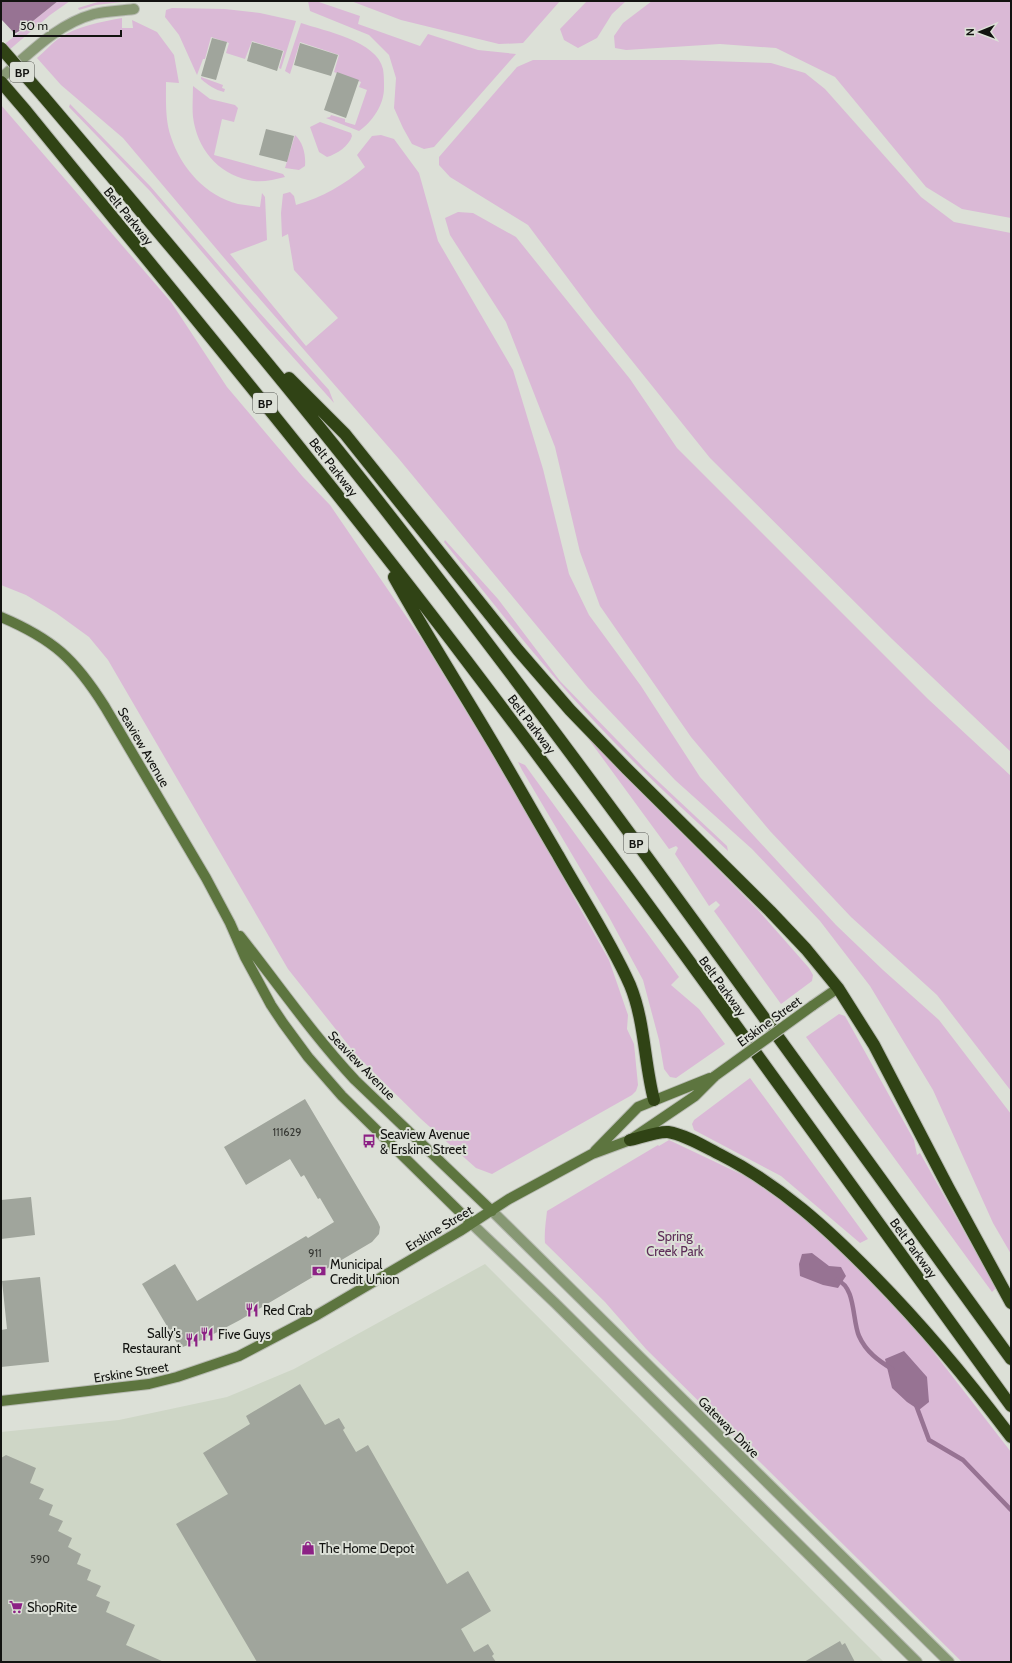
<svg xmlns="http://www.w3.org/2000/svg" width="1012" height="1663" font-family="Cabin,sans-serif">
	<rect width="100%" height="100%" fill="#dce0d7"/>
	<path fill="#ced6c6" d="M485 1264 884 1662H1V1432L119 1420 227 1397 294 1369Z"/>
	<path fill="#dab9d6" d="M58 1H70L50 15 1 57V47Z
		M101 1H131L96 5 79 10 78 8Z
		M308 1H316L360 16 358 24 420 46 428 34 478 50 516 54 434 147 424 149 412 144 403 128 394 108 396 78 389 55 369 35 310 11Z
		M351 1H560L523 43 499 44 401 20Z
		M587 1H626L612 14 597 38 578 48 564 40 560 29Z
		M652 1H1011V218L962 209 926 187 835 77 776 48 720 44 626 50 615 48 614 36 623 23Z
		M172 8 225 9 260 13 296 21 281 69 279 68 284 51 252 41 245 59 226 53 229 43 211 37 205 59H203L197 75 179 35 165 17 166 10Z
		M122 18V28H133L132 20 157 32 174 55 179 83 166 82C166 101 165 120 171 137 181 168 206 196 238 204 245 205 253 206 260 207L262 193 265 197 267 240 230 254 306 346 338 318 294 270 288 234 282 237 281 213 283 194 290 192 294 196 296 205C323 197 344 185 365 167L357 155 372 136 381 135 394 139 419 173 438 241 513 370 543 469 569 574 589 615 641 686 700 777 836 925 883 970 939 1020 1011 1114V1254L993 1223 933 1090 870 986 820 921 752 849 675 780 588 688 399 459 225 259 123 138 61 85 37 58C44 52 51 44 58 39 77 26 100 22 122 18Z
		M301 23C325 31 377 41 383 69 384 75 384 82 384 88 384 105 372 122 359 131L326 118 330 117 331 115 345 119V122L355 125 367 90 359 87 361 82 334 72 339 55 300 42 290 74 285 71Z
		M533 60H682L771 63 805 73 825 89 921 197 954 222 1011 233V752L892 639 710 458 596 316 528 225 450 177 439 165V157L517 67Z
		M201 77 223 85 222 88 225 89 224 92C215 90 208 85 201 79Z
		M193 86 210 99 235 105 238 108 234 122 222 119 214 155 283 174 285 177C273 180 260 183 248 180 217 173 197 148 193 117 192 107 193 96 193 86Z
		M70 104 150 186 258 311 329 390 334 403 266 327 150 191 69 107Z
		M1 105 171 302 227 387 303 477 330 505 423 641 511 785 609 960 628 1015 627 1029 634 1044 638 1085 636 1091 632 1095 492 1174 476 1168 421 1119 357 1056 288 969 108 660 89 637 56 613 26 595 1 585Z
		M320 122 351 133 352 136C349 146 337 154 327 157L319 152 310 127Z
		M295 135C303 142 306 155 305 166L299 170 285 168Z
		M458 212 473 213 516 237 630 379 677 448 928 699 1011 776V1091L937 995 851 917 770 831 691 737 600 606 580 552 555 447 506 322 450 235 445 218Z
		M445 540 498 599 560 681 644 768 727 846 728 851C683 809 636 766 594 721 540 664 493 603 444 542Z
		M587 737 759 911 809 968 813 975 812 981 781 1004 714 911 720 905 716 901 709 906 675 854 678 848 676 846 669 849Z
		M518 762 525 765 679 977 671 985 699 1009 725 1044 676 1078 670 1077 664 1069 659 1040 643 980 609 917 522 770Z
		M839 1014 845 1016 914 1140 917 1155 920 1153 996 1288 992 1292 806 1037Z
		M750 1078 868 1239 860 1243 781 1176 694 1130 692 1124 694 1120Z
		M669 1140 747 1177 790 1207 824 1234 915 1328 1011 1452V1662H962L646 1349 605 1302 545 1243C544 1232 546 1221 547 1211L658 1145 659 1146Z"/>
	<path fill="#977393" d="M1 1H58L23 29 7 38 1 44Z
		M812 1253 829 1266 841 1267 846 1276 838 1288 823 1285 800 1276 799 1264 802 1254Z
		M904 1351 927 1377 929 1402 919 1410 907 1402 892 1388 885 1359Z"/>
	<path fill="#dce0d7" d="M1 19 16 35 1 46Z"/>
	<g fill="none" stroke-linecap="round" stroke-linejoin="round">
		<path stroke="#977393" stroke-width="4.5" d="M837 1280C856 1287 852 1320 859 1336 866 1352 879 1361 892 1369
			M916 1405 929 1440 963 1460 1011 1510"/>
	</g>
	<path fill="#a0a59c" d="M212 38 227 42 216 80 201 76Z
		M252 42 283 51 277 71 247 61Z
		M300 43 338 55 331 76 294 65Z
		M337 72 359 80 346 118 324 110Z
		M266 129 294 136 287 162 259 155Z
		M305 1099 378 1222 380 1227 379 1234 372 1242 240 1320 204 1339 180 1348 142 1284 175 1264 197 1301 306 1236 308 1238 334 1222 320 1198 318 1199 304 1175 301 1177 290 1159 246 1185 224 1147Z
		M31 1197 35 1235 1 1239V1200Z
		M40 1277 49 1362 1 1367V1330L7 1329 2 1281Z
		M300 1384 325 1425 339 1418 345 1428 343 1430 356 1452 368 1445 447 1584 468 1571 491 1611 461 1629 474 1652 488 1644 494 1654 492 1656 496 1662H257L176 1524 228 1494 203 1453 250 1424 246 1416Z
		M6 1455 36 1468 30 1483 44 1489 39 1499 53 1505 49 1515 63 1521 58 1531 72 1538 68 1547 81 1554 77 1564 91 1570 87 1580 101 1586 96 1596 110 1602 106 1612 135 1625 126 1645 164 1662H1V1458Z
		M840 1641 842 1645 845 1643 855 1662H804Z"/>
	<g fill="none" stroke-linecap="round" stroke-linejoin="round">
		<g stroke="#b8bbb3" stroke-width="12">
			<path id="street" d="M1 78C30 53 57 24 94 14 107 11 121 11 134 9
				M492 1211 949 1662
				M471 1223 555 1303 917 1662"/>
		</g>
		<g stroke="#b8bbb3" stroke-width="12">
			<path id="secondary" d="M1 617C53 639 75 659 105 707L206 878 230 923 245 957 271 1005 283 1023 308 1057 342 1096 471 1223
				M240 936C278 984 313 1035 355 1080L492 1211
				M812 1006 838 988
				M595 1151 638 1107 710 1078
				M1 1401 149 1384 177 1377 239 1356 317 1315 460 1231 509 1199 592 1154 630 1140 695 1096 715 1076"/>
		</g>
		<g stroke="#b8bbb3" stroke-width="14">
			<path id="highway" d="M1 82 26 111C174 293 324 473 466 660 652 905 830 1157 1011 1406
				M43 96C162 236 281 376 394 521 607 795 807 1078 1011 1359
				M289 378 345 434 518 650 570 710 627 769 770 911 806 949 838 988 874 1045 948 1187 1011 1303
				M394 577C425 633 460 687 493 743 515 780 536 818 558 855 582 898 610 940 630 985 645 1021 644 1062 654 1100
				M630 1140C639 1138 659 1131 668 1132 686 1135 705 1147 721 1155 780 1185 828 1229 874 1276 924 1327 969 1381 1011 1437"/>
		</g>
		<use href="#street" stroke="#879874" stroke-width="10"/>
		<use href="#secondary" stroke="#5d753f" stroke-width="10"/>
		<use href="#highway" stroke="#304315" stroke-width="12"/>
		<g stroke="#b8bbb3" stroke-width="12" stroke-linecap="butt">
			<path id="secondary-bridge" d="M715 1076 812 1006"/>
		</g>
		<g stroke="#b8bbb3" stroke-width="14" stroke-linecap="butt">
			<path id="highway-bridge" d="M1 48 43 96"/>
		</g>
		<use href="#secondary-bridge" stroke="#5d753f" stroke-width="10"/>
		<use href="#highway-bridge" stroke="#304315" stroke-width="12"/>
	</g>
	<defs>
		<g id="bus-bare" transform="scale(1.08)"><path d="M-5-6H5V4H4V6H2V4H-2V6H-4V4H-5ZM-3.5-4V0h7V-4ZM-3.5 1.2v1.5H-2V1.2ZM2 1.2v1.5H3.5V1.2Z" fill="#8c2185" stroke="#dce0d7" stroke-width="2.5" paint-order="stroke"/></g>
		<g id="bank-bare" transform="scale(1.08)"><path d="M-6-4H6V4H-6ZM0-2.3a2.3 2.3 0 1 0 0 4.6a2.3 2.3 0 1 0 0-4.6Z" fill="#8c2185" stroke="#dce0d7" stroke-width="2.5" paint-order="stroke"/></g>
		<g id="restaurant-bare" transform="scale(1.08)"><path d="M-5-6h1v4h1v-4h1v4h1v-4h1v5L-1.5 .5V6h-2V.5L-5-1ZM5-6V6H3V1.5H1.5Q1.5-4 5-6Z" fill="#8c2185" stroke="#dce0d7" stroke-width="2.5" paint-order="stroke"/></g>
		<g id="shop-bare" transform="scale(1.08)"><path d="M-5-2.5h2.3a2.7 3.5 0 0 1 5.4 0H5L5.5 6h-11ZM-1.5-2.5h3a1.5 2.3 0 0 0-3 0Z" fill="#8c2185" stroke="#dce0d7" stroke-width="2.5" paint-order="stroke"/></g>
		<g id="supermarket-bare" transform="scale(1.08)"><path d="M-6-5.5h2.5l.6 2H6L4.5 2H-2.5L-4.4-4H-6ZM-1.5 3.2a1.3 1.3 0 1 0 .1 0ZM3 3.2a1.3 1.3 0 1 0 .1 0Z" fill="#8c2185" stroke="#dce0d7" stroke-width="2.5" paint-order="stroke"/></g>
	</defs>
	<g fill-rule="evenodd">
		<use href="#bus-bare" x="369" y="1141"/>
		<use href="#bank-bare" x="319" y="1271"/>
		<use href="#restaurant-bare" x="252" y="1310"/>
		<use href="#restaurant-bare" x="207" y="1334"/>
		<use href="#restaurant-bare" x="192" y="1340"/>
		<use href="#shop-bare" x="308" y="1548"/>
		<use href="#supermarket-bare" x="16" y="1607"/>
	</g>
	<g text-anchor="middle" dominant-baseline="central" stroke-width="4" stroke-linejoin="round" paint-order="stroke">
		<g font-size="11" fill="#363833">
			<text x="287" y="1132">111629</text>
			<text x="315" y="1253">911</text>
			<text x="40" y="1559">590</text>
		</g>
		<g fill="#dce0d7" stroke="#4f504c" stroke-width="1">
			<rect x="10" y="62" width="24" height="20" rx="3"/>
			<rect x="253" y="393" width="24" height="20" rx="3"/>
			<rect x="624" y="833" width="24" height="20" rx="3"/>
		</g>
		<g font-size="12" font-weight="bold" fill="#121310">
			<text x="22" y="72">BP</text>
			<text x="265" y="403">BP</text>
			<text x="636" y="843">BP</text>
		</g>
		<g font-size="13" fill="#121310" stroke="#dce0d7">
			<text transform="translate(129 216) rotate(51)">Belt Parkway</text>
			<text transform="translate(334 467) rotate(52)">Belt Parkway</text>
			<text transform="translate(532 724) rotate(53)">Belt Parkway</text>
			<text transform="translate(144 747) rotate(60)">Seaview Avenue</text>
			<text transform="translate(723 986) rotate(54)">Belt Parkway</text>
			<text transform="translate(769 1021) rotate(-36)">Erskine Street</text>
			<text transform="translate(362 1065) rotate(46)">Seaview Avenue</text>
			<text transform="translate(439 1228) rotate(-31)">Erskine Street</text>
			<text transform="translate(914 1248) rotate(54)">Belt Parkway</text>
			<text transform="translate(131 1372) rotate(-9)">Erskine Street</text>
			<text transform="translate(729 1427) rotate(45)">Gateway Drive</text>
		</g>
		<g font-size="13" fill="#121310" stroke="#dce0d7" text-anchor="start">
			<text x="380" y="1134">Seaview Avenue<tspan x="380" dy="15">&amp; Erskine Street</tspan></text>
			<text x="330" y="1264">Municipal<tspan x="330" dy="15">Credit Union</tspan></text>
			<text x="263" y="1310">Red Crab</text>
			<text x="181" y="1333" text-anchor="end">Sally's<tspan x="181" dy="15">Restaurant</tspan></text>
			<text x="218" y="1334">Five Guys</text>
			<text x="319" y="1548">The Home Depot</text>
			<text x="27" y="1607">ShopRite</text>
		</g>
		<g font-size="13" fill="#5d2d58" stroke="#dce0d7">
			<text x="675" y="1236">Spring<tspan x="675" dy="15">Creek Park</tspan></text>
		</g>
	</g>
	<rect width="1012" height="1663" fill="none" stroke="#121310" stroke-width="4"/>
	<g transform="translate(980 32) rotate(269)" stroke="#dce0d7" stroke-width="3" paint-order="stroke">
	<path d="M0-3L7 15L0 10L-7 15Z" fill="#121310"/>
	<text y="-6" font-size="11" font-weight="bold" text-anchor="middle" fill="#121310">N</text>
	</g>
	<path d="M14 30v6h107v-6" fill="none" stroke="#121310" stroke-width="2"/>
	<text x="20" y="30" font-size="12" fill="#121310" stroke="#dce0d7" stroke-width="3" paint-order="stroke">50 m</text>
</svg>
